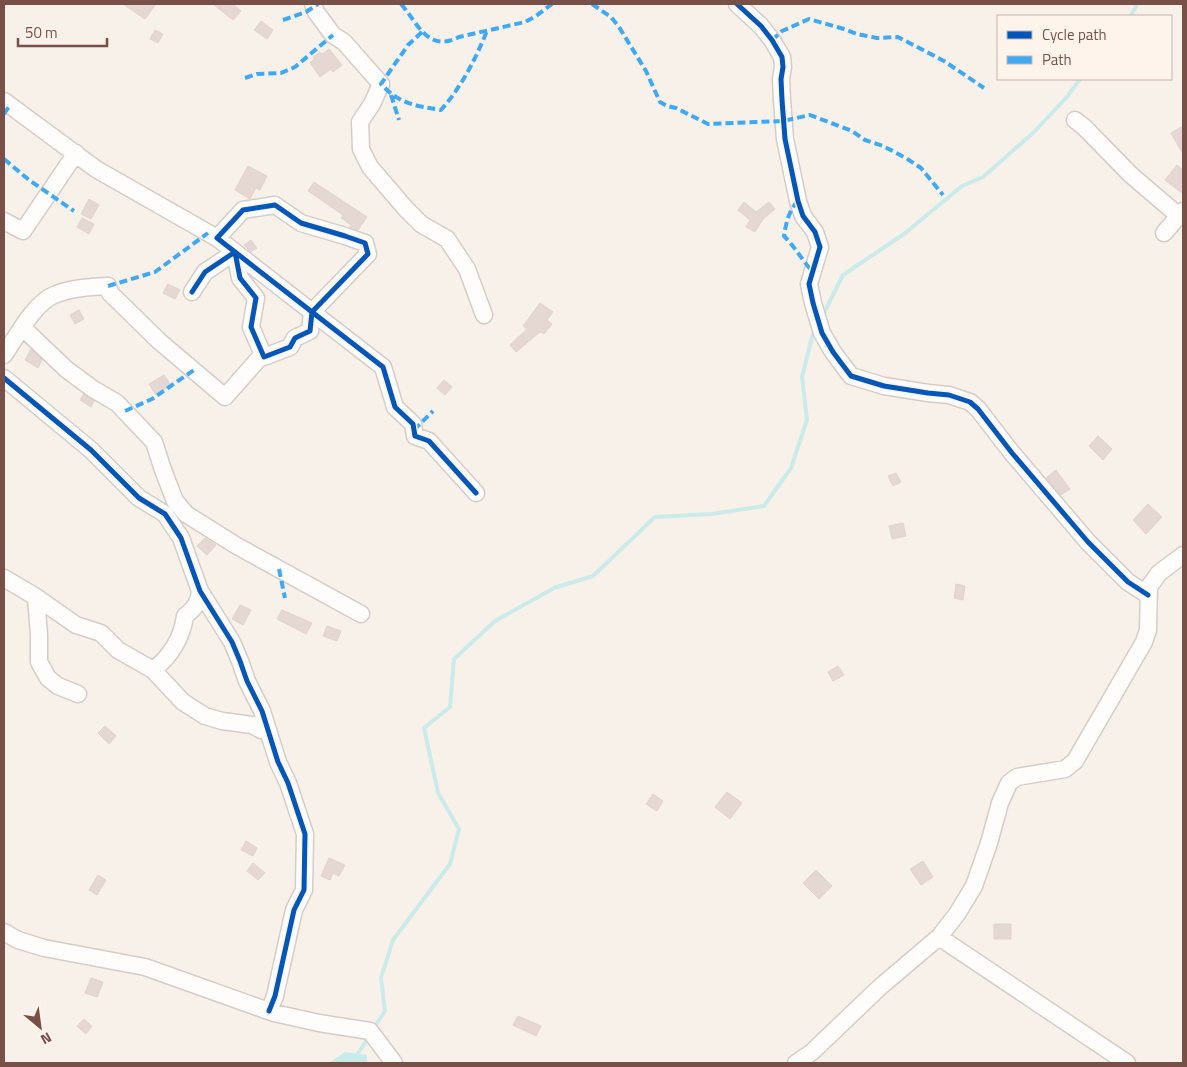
<svg xmlns="http://www.w3.org/2000/svg" width="1187" height="1067" font-family="'Titillium Web',sans-serif">
	<rect width="100%" height="100%" fill="#f8f1ea"/>
	<path fill="#caebe9" d="M345 1052 367 1055V1063H329Z"/>
	<g fill="none" stroke-linecap="round" stroke-linejoin="round">
		<path stroke="#caebe9" stroke-width="4" d="M1131 16 1137 4
			M823 315 843 275 904 234 962 186 983 177 1033 133 1067 97 1080 79
			M373 1029 385 1011 381 978 393 940 450 864 459 829 438 793 424 728 450 707 454 659 495 621 554 588 593 576 655 517 712 514 764 506 791 468 807 420 802 377 812 337 815 330
			M352 1063 368 1038"/>
	</g>
	<path fill="#e5d7d2" stroke="#e1d2cc" d="M123 4H156L145 19Z
		M213 4H233L241 11 233 20Z
		M261 21 273 30 267 39 254 30Z
		M155 30 163 34 158 43 150 39Z
		M329 49 342 65 333 72 331 69 320 77 310 63 314 59 313 57 320 52 322 54Z
		M1183 126V154L1171 133Z
		M1177 165 1183 170V194L1165 180Z
		M248 166 267 176 260 190 256 188 250 199 235 190Z
		M314 182 367 217 358 230 350 227 351 225 341 218 343 215 308 191Z
		M89 199 99 205 91 219 81 214Z
		M744 202 756 212 769 202 775 209 763 219 755 232 746 227 750 220 738 210Z
		M82 218 94 224 89 234 77 227Z
		M251 240 257 248 251 252 244 245Z
		M168 284 180 290 175 299 163 293Z
		M540 303 553 312 547 320 552 324 544 334 540 332 516 352 510 345 527 329 523 326Z
		M79 310 84 319 75 324 70 315Z
		M31 349 42 360 38 368 25 360Z
		M164 375 171 385 156 395 149 384Z
		M444 380 452 387 445 395 437 388Z
		M84 394 94 401 91 407 80 400Z
		M1098 436 1112 449 1103 460 1089 446Z
		M1056 470 1070 489 1061 495 1046 478Z
		M896 473 901 482 893 486 888 476Z
		M1148 504 1162 517 1146 534 1133 520Z
		M903 523 906 536 892 539 889 526Z
		M205 538 216 545 207 555 197 546Z
		M956 584 965 586 963 600 954 598Z
		M240 605 251 610 243 625 232 619Z
		M282 610 312 623 306 634 277 619Z
		M327 626 341 631 337 641 323 636Z
		M838 666 844 675 833 681 828 672Z
		M105 726 116 736 109 744 98 733Z
		M727 792 742 803 730 819 715 807Z
		M653 794 663 801 657 811 646 804Z
		M246 841 257 848 253 856 241 850Z
		M329 858 345 865 339 876 333 873 330 880 321 876Z
		M923 861 933 877 921 885 910 869Z
		M253 863 265 873 258 880 247 871Z
		M816 870 832 886 819 899 803 883Z
		M98 875 106 880 97 895 89 890Z
		M994 924H1011V939H994Z
		M91 978 103 982 97 997 85 993Z
		M518 1016 541 1026 536 1036 513 1025Z
		M84 1019 92 1026 86 1034 77 1026Z"/>
	<g fill="none" stroke-linecap="round" stroke-linejoin="round">
		<g stroke="#d6ccc7" stroke-width="19">
			<path id="minor" d="M313 4 316 12 333 35 344 42 381 84 372 104 360 122 361 149 370 167 406 209 421 224 447 239 467 269 484 315
				M737 4 761 26 772 40 782 57 783 67 781 79 782 100 785 139 798 201 803 216 815 232 820 247 809 284 813 303 822 333 833 352 851 376 884 386 928 393 949 395 970 402 978 409 1012 453 1088 542 1128 582 1148 595
				M4 101 96 169 217 238
				M1075 120 1084 127 1131 175 1179 216
				M4 221 23 231 76 153
				M1164 233 1183 211
				M192 292 205 272 235 252 240 278 256 298 251 327 264 357 290 347 295 338 310 331 312 312 217 238 243 210 275 205 301 223 345 236 365 243 368 254 312 312 383 367 395 407 413 424 415 436 429 441 476 493
				M23 328 66 369 93 389 117 403 154 442 163 470 175 501 186 514 237 546 361 614
				M4 355C16 338 34 303 54 295 71 288 90 287 108 286L110 293 159 341 225 397 263 354
				M4 378 91 450 139 498 165 514 181 538 200 591 232 642 240 661 247 681 262 711 278 762 288 783 305 834 304 890 294 910 275 996 269 1011
				M4 578 36 597 39 635V662L48 678 58 686 78 694
				M36 597 76 625 101 633 118 650 153 670 183 702 205 716 222 721 252 725 261 730H268
				M153 670C170 657 182 638 185 616 194 609 199 603 200 591
				M4 932 18 940 44 948 145 967 274 1013 319 1023 370 1031 394 1063
				M939 937 1127 1063
				M796 1063 812 1052 880 987 939 937 957 914 974 886 989 843 1000 803 1009 783 1017 777 1065 769 1075 761 1144 642 1148 630 1149 587 1159 573 1183 555"/>
		</g>
		<use href="#minor" stroke="#fefdfc" stroke-width="16"/>
		<path stroke="#3fa9f5" stroke-width="4" stroke-dasharray="8 4" stroke-linecap="butt" d="M401 4C418 23 427 53 459 37L525 22 536 16 552 4
			M592 4 611 17 619 27 646 71 660 102 667 106 676 108 708 124 783 121 810 115 852 131 865 140 883 146 906 158 921 168 943 195
			M283 20 306 12 318 4
			M422 32 408 45 381 84C399 104 416 106 441 110 462 86 475 60 487 31
			M772 40 782 31 809 19 844 29 857 34 877 38 898 37 944 61 984 88
			M245 78 257 74 281 73 295 67 333 35
			M391 95 399 120
			M4 114 10 105
			M4 159 29 180 74 211
			M798 201C789 210 786 223 784 236 795 247 802 260 812 271
			M108 286 155 272 208 233
			M125 411 152 399 194 370
			M414 430 433 411
			M279 569 285 598"/>
		<g stroke="#fff4ec" stroke-width="8">
			<path id="cycleway" d="M737 4 761 26 772 40 782 57 783 67 781 79 782 100 785 139 798 201 803 216 815 232 820 247 809 284 813 303 822 333 833 352 851 376 884 386 928 393 949 395 970 402 978 409 1012 453 1088 542 1128 582 1148 595
				M192 292 205 272 235 252 240 278 256 298 251 327 264 357 290 347 295 338 310 331 312 312 217 238 243 210 275 205 301 223 345 236 365 243 368 254 312 312 383 367 395 407 413 424 415 436 429 441 476 493
				M4 378 91 450 139 498 165 514 181 538 200 591 232 642 240 661 247 681 262 711 278 762 288 783 305 834 304 890 294 910 275 996 269 1011"/>
		</g>
		<use href="#cycleway" stroke="#0057b8" stroke-width="5"/>
	</g>
	<rect width="1187" height="1067" fill="none" stroke="#795047" stroke-width="10"/>
	<rect x="997" y="15" width="175" height="65" fill="#fff4ec" stroke="#c9b2aa"/>
	<rect x="1007" y="31" width="25" height="8" fill="#0057b8" stroke="#c9b2aa"/>
	<text x="1042" y="40" font-size="15" fill="#795047">Cycle path</text>
	<rect x="1007" y="56" width="25" height="8" fill="#3fa9f5" stroke="#c9b2aa"/>
	<text x="1042" y="65" font-size="15" fill="#795047">Path</text>
	<g transform="translate(40 1027) rotate(151)" stroke="#fff4ec" stroke-width="4" paint-order="stroke">
	<path d="M0-4L9 19L0 12L-9 19Z" fill="#795047"/>
	<text y="-8" font-size="14" font-weight="bold" text-anchor="middle" fill="#795047">N</text>
	</g>
	<path d="M18 38v8h89v-8" fill="none" stroke="#795047" stroke-width="2.5"/>
	<text x="25" y="38" font-size="15" fill="#795047" stroke="#fff4ec" stroke-width="4" paint-order="stroke">50 m</text>
</svg>
